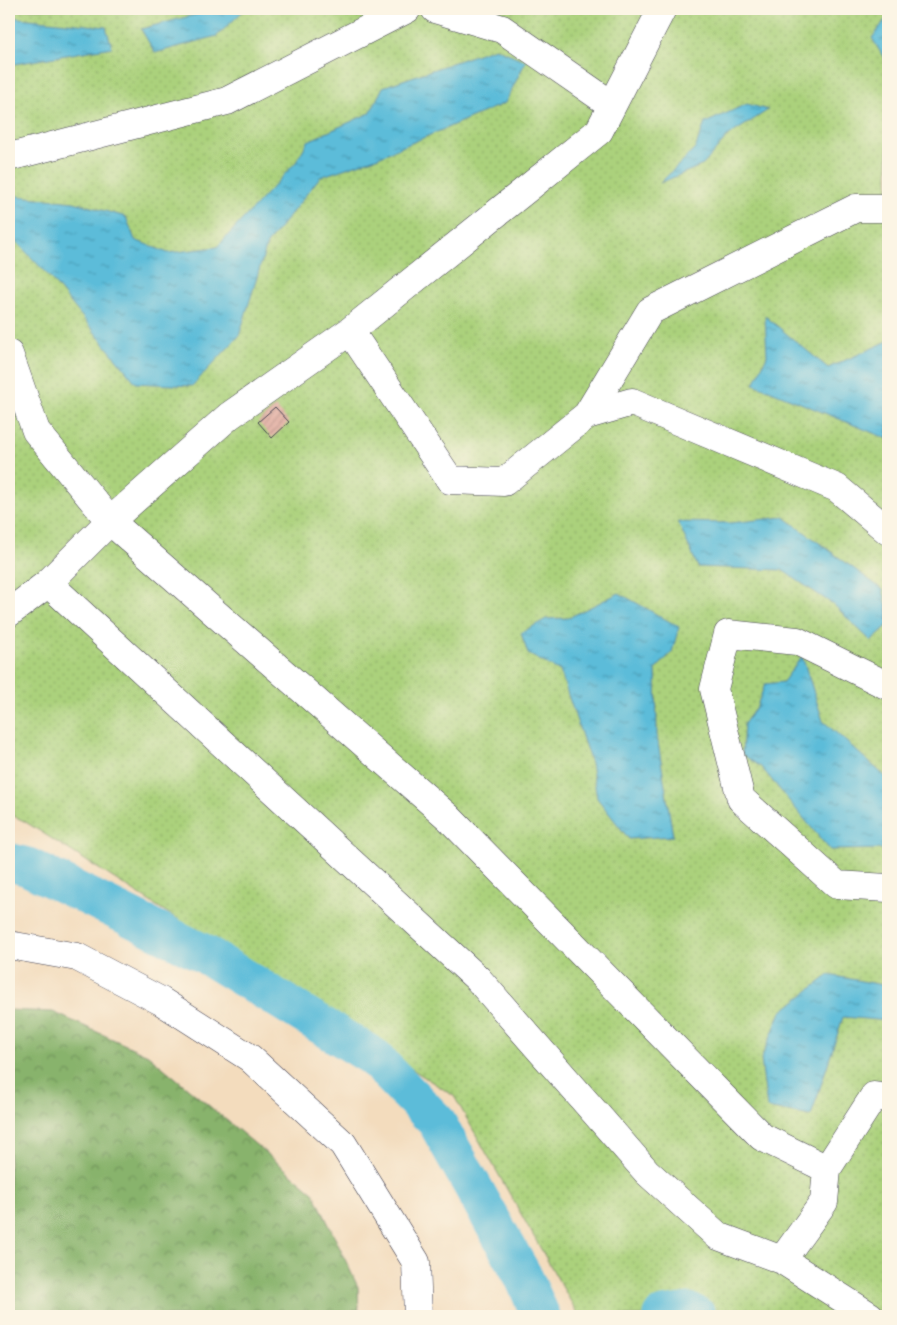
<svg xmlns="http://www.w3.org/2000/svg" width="897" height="1325" font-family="'Shantell Sans',sans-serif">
	<defs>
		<pattern id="grass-dots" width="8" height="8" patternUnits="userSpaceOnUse" patternTransform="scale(1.25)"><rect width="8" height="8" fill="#abd17c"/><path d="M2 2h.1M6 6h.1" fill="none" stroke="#93b36c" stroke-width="1.8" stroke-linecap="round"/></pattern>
		<pattern id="forest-crowns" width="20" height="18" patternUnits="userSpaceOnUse" patternTransform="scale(1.25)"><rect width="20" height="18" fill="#88b36c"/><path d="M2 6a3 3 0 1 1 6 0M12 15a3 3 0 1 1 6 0" fill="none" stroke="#6f915a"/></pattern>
		<pattern id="water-ripples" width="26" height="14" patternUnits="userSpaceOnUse" patternTransform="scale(1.25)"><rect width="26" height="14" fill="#5bbcd9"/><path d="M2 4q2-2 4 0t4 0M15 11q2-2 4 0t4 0" fill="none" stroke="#4b98b1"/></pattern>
		<pattern id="building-hatch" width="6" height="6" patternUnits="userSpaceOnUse" patternTransform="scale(1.25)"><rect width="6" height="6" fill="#e3b1a5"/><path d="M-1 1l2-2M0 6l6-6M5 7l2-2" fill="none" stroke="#c2988f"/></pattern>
	</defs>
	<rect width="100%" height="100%" fill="#fcf5e5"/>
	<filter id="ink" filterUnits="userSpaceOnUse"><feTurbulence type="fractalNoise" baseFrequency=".02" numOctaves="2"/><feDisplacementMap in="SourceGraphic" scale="10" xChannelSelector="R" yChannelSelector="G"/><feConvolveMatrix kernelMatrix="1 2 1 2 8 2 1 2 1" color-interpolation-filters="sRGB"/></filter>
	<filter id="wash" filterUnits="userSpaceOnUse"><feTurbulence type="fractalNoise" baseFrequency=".0096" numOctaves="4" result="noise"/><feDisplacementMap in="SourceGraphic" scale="20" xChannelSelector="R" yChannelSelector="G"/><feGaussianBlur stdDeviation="1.12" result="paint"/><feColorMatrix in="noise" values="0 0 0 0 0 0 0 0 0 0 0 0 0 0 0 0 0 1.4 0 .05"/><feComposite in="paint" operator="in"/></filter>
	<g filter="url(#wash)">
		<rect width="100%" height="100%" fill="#f3dcbd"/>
		<path fill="url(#grass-dots)" stroke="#667a5c" d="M9 9H888V1316H579L454 1096 24 821 9 814Z"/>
		<path fill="url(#forest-crowns)" stroke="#556a54" d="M9 1010 53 1012 148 1055 314 1193 358 1287 359 1316H9Z"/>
		<path fill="url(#water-ripples)" stroke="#3e6f8a" d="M217 9H245L217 36 155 53 141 29Z
			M888 16V65L872 38Z
			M9 17 106 27 112 47 9 65Z
			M495 48 526 61 505 103 376 158 320 177 267 244 239 336 192 386 136 383 48 275 9 234V195L74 202 126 217 135 240 168 253 217 247 296 162 308 141 370 113 383 87Z
			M747 104 768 110 728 136 703 165 660 183 695 149 705 123Z
			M765 316 828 368 888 341V439L754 384 767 356Z
			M784 517 883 590 888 612V625L871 641 834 605 782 570 698 567 678 522 730 523Z
			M619 593 679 627 672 652 656 669 657 736 673 836 629 839 597 798 591 763 560 671 528 654 521 633 546 619 568 618Z
			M802 656 823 721 888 779V849L830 850 761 767 742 754 744 724 757 706 765 684 783 682Z
			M829 975 888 986V1021L843 1017 811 1116 767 1108 761 1059 781 1012Z
			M689 1312 738 1316H690Z"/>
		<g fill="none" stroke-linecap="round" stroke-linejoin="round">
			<path stroke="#5bbcd9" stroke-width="39" d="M9 862 28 867 201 952 372 1056 436 1121 523 1276 541 1316
				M663 1316 689 1312 697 1316"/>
		</g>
		<g id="blocks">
			<path fill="url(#building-hatch)" d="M275 407 289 422 272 438 258 422Z"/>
		</g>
	</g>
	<g filter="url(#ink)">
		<use href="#blocks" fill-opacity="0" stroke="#413e4e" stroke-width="1"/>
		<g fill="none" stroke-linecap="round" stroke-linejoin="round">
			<g stroke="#413e4e" stroke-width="29">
				<path id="minor" d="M435 9 502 29 612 105
					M9 157 227 101 407 9
					M350 331 450 480 504 482 587 415 632 402 837 488 888 531
					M9 354 36 431 110 521 448 817 762 1137 827 1169
					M587 415 650 311 856 208H888
					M48 583 478 979 647 1172 718 1236 782 1260 870 1316
					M9 613 48 583 110 521 229 416 350 331 599 131 662 9
					M888 686 797 641 728 634 714 689 741 799 837 885 888 888
					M9 945 77 957 161 1001 250 1058 343 1144 416 1262 418 1316
					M782 1260 824 1202 827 1169 874 1096 888 1098"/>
			</g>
			<use href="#minor" stroke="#fff" stroke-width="28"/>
		</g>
	</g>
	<rect width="897" height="1325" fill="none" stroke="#fcf5e5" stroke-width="30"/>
</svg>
